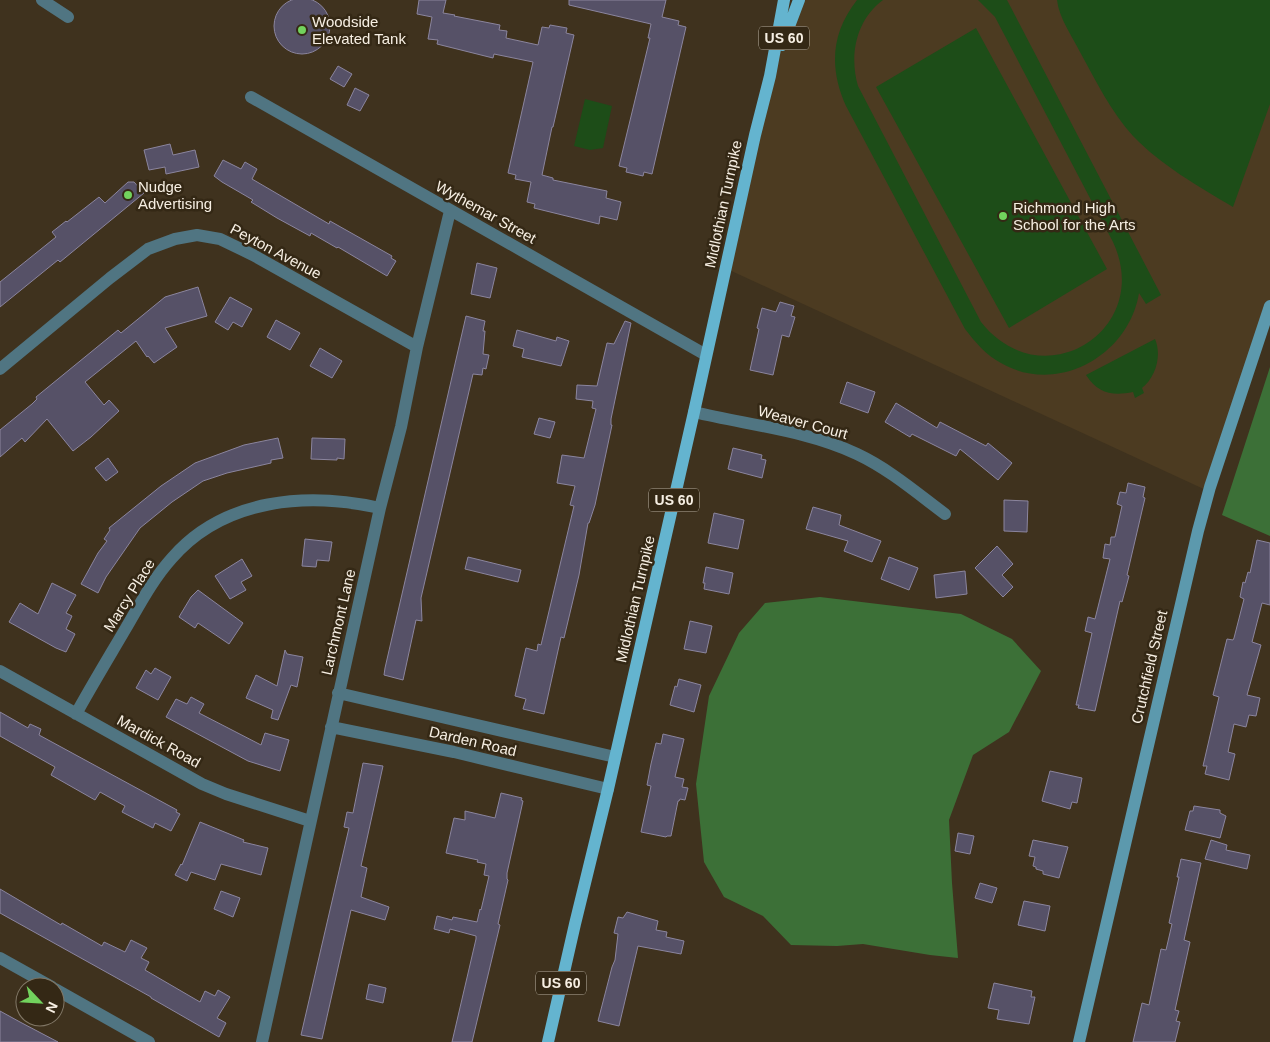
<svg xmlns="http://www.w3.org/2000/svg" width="1270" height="1042" font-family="Helvetica,sans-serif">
	<rect width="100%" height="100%" fill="#3f321e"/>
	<path fill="#4c3b21" d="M799 0H1270V304L1208 491 725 268 770 75Z"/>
	<path fill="#1d4d18" d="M857 0H883C856 20 849 55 858 86L981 322C1043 400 1154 330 1113 242L995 17 978 0H1007L1161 295 1146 304 1139 293C1129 355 1058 396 1001 363 986 355 975 342 965 329L846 106C829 68 831 33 857 0Z
		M1057 0H1270V104L1233 207C1198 186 1162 166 1133 136 1111 112 1096 81 1080 52 1072 36 1059 18 1057 0Z
		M976 28 1107 269 1009 328 876 87Z
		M585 99 612 106 603 148 590 150 574 146Z
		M1155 339C1162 355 1156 377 1142 388L1144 393 1135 398 1133 392C1113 396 1098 394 1086 375Z"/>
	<path fill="#3c7037" d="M1270 367V536L1222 515Z
		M820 597 961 614 1012 639 1041 671 1009 732 973 755 949 820 952 883 958 958 930 955 863 944 837 946 791 945 763 916 724 897 704 862 696 784 709 696 739 633 765 603Z"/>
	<path fill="#565167" stroke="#8b859e" d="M274 26a28 28 0 1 1 56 0a28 28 0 1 1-56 0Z
		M419 0H446L443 13 455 15 454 16 500 25 499 30 507 31 506 38 538 45 542 27 549 28 550 25 567 28 566 33 574 35 553 127H552L542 175 553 178V180L607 191 606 198 621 202 617 220 600 216 599 224 534 208 535 204 527 202 531 182 515 179 516 175 508 173 533 62 494 54 493 58 437 44 438 40 428 39 432 17 417 14Z
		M569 0H666L662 17 679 21 678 25 686 27 652 174 644 172 643 176 626 172 627 168 619 166 650 38H648L651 24 569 5Z
		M338 66 352 74 344 87 330 79Z
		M355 88 369 95 360 111 347 105Z
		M170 144 173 155 195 150 199 167 166 174 165 167 149 170 144 150Z
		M223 160 241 169 245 162 257 169 252 179 329 224 330 221 392 256 391 258 396 261 387 276 338 247 337 248 311 233 310 236 277 218 251 202 253 200 222 182 214 176Z
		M128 182H134L144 193 60 262 58 260 0 307V282L56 237 52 232 66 221 67 222 99 197 105 203Z
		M477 263 497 268 490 298 471 294Z
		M198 287 207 316 165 328 177 347 154 363 148 356 147 357 136 341 85 382 104 405 109 400 119 411 91 437 73 451 47 419 25 442 22 438 0 457V430L32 404 37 399 36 397 118 330 121 333 165 297Z
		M230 297 252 309 242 327 233 322 228 330 215 322Z
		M780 302 794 306 791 316 795 317 789 337 782 335 773 375 750 370 759 329 757 328 762 308 776 312Z
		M466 316 485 321 483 331H485L483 354 489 355 486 369 483 368 482 375 473 374 421 598 422 621 416 620 403 680 384 675 385 668Z
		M276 320 300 333 290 350 267 337Z
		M625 321 631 323 611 419V425H612L595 505 589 523H588L579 575 564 638 561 637 544 714 523 709 526 699 515 696 526 648 537 651 538 644 541 645 574 506 570 505 575 486 557 483 562 455 584 458 596 409 592 408 593 401 576 399 577 385 597 386 607 343 614 344Z
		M517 330 556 341 557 337 569 341 561 366 522 357 524 349 513 346Z
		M320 348 342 361 332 378 310 366Z
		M847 382 875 392 868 413 840 403Z
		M896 403 937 428 940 422 986 446 988 443 1012 463 998 480 960 449 956 456 912 434 910 437 885 422Z
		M539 418 555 422 550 438 534 434Z
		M278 438 283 458 271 460V463L227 473 203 481 172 502 140 528 106 577 98 593 81 584 98 553 107 541 104 539 110 530 109 528 161 486 195 463 244 445Z
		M312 438 345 439 344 459 337 458V460L311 459Z
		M733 448 762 455 761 459 766 460 762 478 728 469Z
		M108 458 118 472 106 481 95 468Z
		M1128 483 1145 487 1143 497 1145 498 1127 575 1129 576 1122 602 1120 601 1095 711 1078 708 1079 705H1076L1092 633 1085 631 1088 617 1095 619 1110 559 1103 558 1105 544 1110 545 1111 537H1115L1122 506 1117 504 1120 492 1126 493Z
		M1004 500 1028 501 1027 532 1004 531Z
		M813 507 841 515 839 525 881 541 872 562 844 551 848 541 806 529Z
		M714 513 744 520 738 549 708 543Z
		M305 539 332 542 329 561 317 560 316 567 302 566Z
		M1257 540 1270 543V605L1262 603 1252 642 1261 645 1247 695 1260 698 1256 716 1249 715 1246 727 1234 724 1228 752 1235 754 1229 780 1205 774 1207 766H1203L1219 697 1213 695 1227 639 1233 640 1234 638 1244 599 1240 597 1243 582 1245 583 1248 572 1250 573Z
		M997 546 1013 564 1002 575 1013 587 1003 597 975 568Z
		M468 557 521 570 518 582 465 569Z
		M889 557 918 568 909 590 881 579Z
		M242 559 252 576 241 582 246 590 230 599 215 576Z
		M706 567 733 573 729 594 704 589 705 583H703Z
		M965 571 967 594 936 598 934 575Z
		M52 583 76 595 66 613 72 616 66 629 75 634 66 652 56 648 9 622 20 603 38 614Z
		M198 590 243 623 229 644 198 623 195 628 179 617 191 597Z
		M690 621 712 626 706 653 684 649Z
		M285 650 287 654 303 657 297 687 291 685 278 720 271 718 273 710 246 698 256 675 277 686Z
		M155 668 171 677 158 700 136 688 146 670 151 674Z
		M679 679 701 685 694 712 670 705 675 686 677 687Z
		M191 697 204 704 199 713 261 745 265 733 289 740 280 771 248 761 166 717 176 699 187 704Z
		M0 712 28 728 30 724 41 729 39 735 177 810 176 812 180 814 171 831 155 823 153 828 122 812 125 806 100 792 95 800 51 775 55 767 0 736Z
		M663 734 684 739 675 777 684 779 682 787 688 788 685 800 680 799 679 801H678L671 836H667L666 837 641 832 651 786 647 785 651 764 656 743 661 744Z
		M363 763 383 766 361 866 367 868 361 897 389 907 385 920 351 910 322 1039 301 1035 349 828 344 827 347 812 353 813Z
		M1050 771 1082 778 1077 803 1072 802 1070 809 1042 801Z
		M501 793 522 798 521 800 523 801 507 873V879L508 880 498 924 500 925 472 1042H452L476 939V936L450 929 449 933 434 929 437 916 452 920 453 917 477 922 480 909 481 910 489 876 484 875 486 864 477 862 478 860 446 853 454 818 465 820V811L495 818Z
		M1194 806 1220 810V813L1226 816 1220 838 1185 830 1190 811H1193Z
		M200 822 244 840 243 842 268 848 261 875 221 864 215 880 191 872 187 881 175 875 181 864 182 865Z
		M958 833 974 836 970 854 955 851Z
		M1033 840 1068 847 1059 878 1043 874V871L1036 869V867L1033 866 1035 857 1029 856Z
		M1211 840 1227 845 1226 850 1250 855 1247 869 1205 859Z
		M1181 859 1201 863 1184 940 1190 942 1175 1010 1179 1011 1176 1021 1180 1022 1175 1042H1133L1142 1003 1149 1005 1161 949 1166 950 1172 924 1169 923 1179 877H1177Z
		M980 883 997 888 992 903 975 898Z
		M0 889 61 925 62 923 102 946 104 942 125 952 131 940 147 948 141 958 149 962 145 970 200 1002 205 991 215 996 218 990 230 997 217 1018 226 1023 219 1037 151 998V997L0 913Z
		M221 891 240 898 233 917 214 909Z
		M1024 901 1050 906 1045 931 1018 925Z
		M627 912 658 921 656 930 667 932 666 937 684 941 681 954 638 946 619 1026 598 1021 612 967 615 960 618 934 614 933 618 917 623 918Z
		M994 983 1032 991 1031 997H1035L1029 1024 997 1019 999 1010 988 1008Z
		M369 984 386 988 383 1003 366 999Z
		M0 1011 20 1022 58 1042H0Z"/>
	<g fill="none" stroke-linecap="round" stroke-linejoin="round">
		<path stroke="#507582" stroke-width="12" d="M42 0 68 17
			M251 97 706 355
			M0 369 110 278 148 249 175 239 197 235 220 239 253 255 417 347
			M694 412C748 425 806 430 857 454 889 469 917 493 945 514
			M0 671 202 784 226 794 310 821
			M338 693 615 757
			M76 714C92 685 109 657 126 628 140 604 153 579 172 558 224 498 307 492 380 508
			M331 727 454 752 608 789
			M0 958 52 987
			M55 989 149 1042
			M262 1042 380 508 401 427 417 347 450 211"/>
		<path stroke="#5c99ad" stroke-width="12" d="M1079 1042 1198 531 1210 487 1270 306"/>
		<path stroke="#64b4cf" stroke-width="12" d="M782 45 799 0
			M548 1042 575 924 608 789 694 412 755 135 770 76 784 0"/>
	</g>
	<g fill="#72d25d" stroke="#342815" stroke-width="2">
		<circle cx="302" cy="30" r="5"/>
		<circle cx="128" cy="195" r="5"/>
		<circle cx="1003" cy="216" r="5"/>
	</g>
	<g text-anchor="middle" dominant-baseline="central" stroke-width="5" stroke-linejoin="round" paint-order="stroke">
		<g fill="#342815" stroke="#bcb3a5" stroke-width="1">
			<rect x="759" y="26.5" width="50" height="23" rx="4"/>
			<rect x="649" y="488.5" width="50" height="23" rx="4"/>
			<rect x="536" y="971.5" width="50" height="23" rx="4"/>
		</g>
		<g font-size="14" font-weight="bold" fill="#f7efe3">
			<text x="784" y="38">US 60</text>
			<text x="674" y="500">US 60</text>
			<text x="561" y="983">US 60</text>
		</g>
		<g font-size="15" fill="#f7efe3" stroke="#342815" text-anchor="start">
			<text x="312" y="21">Woodside<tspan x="312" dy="17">Elevated Tank</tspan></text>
			<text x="138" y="186">Nudge<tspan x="138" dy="17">Advertising</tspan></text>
			<text x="1013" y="207">Richmond High<tspan x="1013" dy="17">School for the Arts</tspan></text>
		</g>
		<g font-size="15" fill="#f7efe3" stroke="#342815">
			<text transform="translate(723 204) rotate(-78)">Midlothian Turnpike</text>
			<text transform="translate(486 212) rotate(29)">Wythemar Street</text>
			<text transform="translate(276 251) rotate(28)">Peyton Avenue</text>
			<text transform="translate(803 422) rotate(15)">Weaver Court</text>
			<text transform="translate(129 595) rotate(-58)">Marcy Place</text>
			<text transform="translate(635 599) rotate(-77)">Midlothian Turnpike</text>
			<text transform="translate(338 622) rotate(-77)">Larchmont Lane</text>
			<text transform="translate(1149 667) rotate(-77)">Crutchfield Street</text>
			<text transform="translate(159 741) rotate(29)">Mardick Road</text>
			<text transform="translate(473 741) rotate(13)">Darden Road</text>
		</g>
	</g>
	<g transform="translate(40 1002) rotate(115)"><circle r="24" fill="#342815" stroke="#827867"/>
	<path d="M0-4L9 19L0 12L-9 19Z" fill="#72d25d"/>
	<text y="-8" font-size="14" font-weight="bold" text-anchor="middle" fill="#f7efe3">N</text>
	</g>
</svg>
